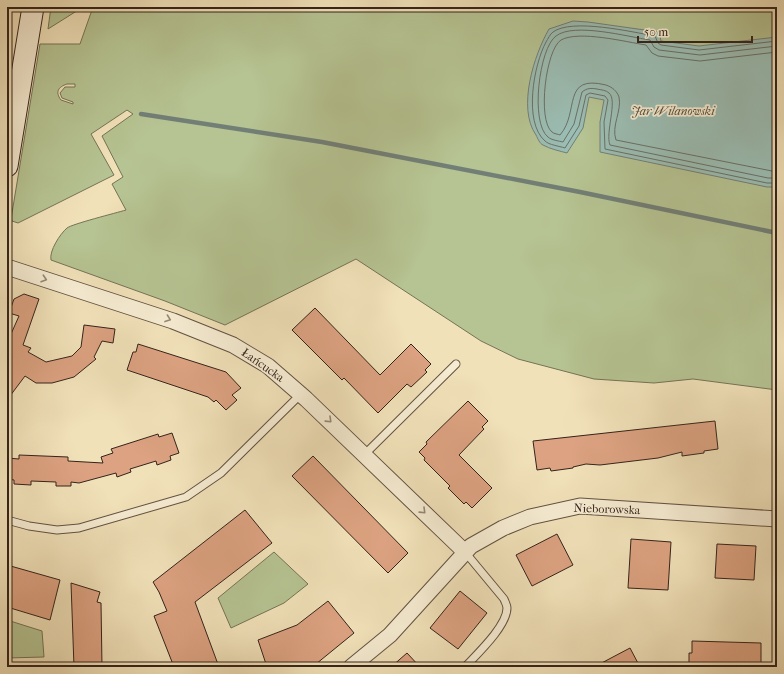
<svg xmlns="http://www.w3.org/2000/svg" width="784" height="674" font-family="'IM FELL French Canon',serif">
	<rect width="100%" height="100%" fill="#f1e1b9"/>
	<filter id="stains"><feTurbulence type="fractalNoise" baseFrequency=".005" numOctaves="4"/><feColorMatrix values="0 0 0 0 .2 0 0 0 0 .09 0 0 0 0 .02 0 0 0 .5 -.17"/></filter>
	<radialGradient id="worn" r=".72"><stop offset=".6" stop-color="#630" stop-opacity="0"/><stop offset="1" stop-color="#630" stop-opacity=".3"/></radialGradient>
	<path fill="#b6c392" stroke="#757356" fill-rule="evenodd" d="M51 7H83L48 29Z
		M93 7H777V390L693 379 654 383 594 379 518 359 481 341 356 259 225 325 165 301 51 260C49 251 60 234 67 228 72 224 116 213 126 210L112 184 123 177 102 136 133 114 127 110 91 134 114 175 18 223 12 221 11 219 40 44H80ZM67 84H75V87H65L60 93 62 98 73 102V104L61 100C55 92 58 87 67 84Z
		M274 552 308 584 284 603 231 628 218 598Z
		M7 620 42 631 44 657 7 658Z"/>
	<path fill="#9bbdb3" stroke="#727f76" d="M573 21 588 22 659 32 661 41 699 46 777 37V187H767L600 152V122L604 100 589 97 583 128 567 153C560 151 550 149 543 145 540 144 538 139 536 135 517 108 534 55 549 29Z"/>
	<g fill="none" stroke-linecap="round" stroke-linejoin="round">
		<path stroke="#687067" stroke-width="1" d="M777 41 699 50 661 45 658 43 655 36C632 32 572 18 553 32 550 34 548 39 546 42 534 64 523 122 545 141 549 145 559 146 565 148L579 126 586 95 590 93 605 96 608 100 604 122 605 149 767 183H777
			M777 46 700 55 659 50 654 47 650 40C629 37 574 22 556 36 539 48 530 123 548 137 551 140 559 141 563 142L574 124 582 92C587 88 591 88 597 89 601 90 606 90 609 93 618 100 605 133 610 145L768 178H777
			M777 52 700 61 658 56 652 53 646 45C626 42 579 30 561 40 546 49 537 120 552 132 554 134 558 134 560 135 580 112 561 74 606 85 612 87 617 91 619 97 622 111 611 126 616 140L777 172"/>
		<path stroke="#727f76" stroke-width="4.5" d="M141 114 322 142 580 192 777 233"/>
	</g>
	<path fill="#dca281" stroke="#34231b" d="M24 294 39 299 23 345 31 348 28 352 46 362 72 356 81 347 84 325 115 329 113 343 102 341 94 357 96 359 74 377 52 383H36L25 376 7 400V343L19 316 9 313 14 299Z
		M315 308 380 375 411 344 431 364 425 370 427 372 411 387 407 384 378 413 344 378 342 380 292 330Z
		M138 344 226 372 241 388 232 395 237 400 226 410 216 400 214 402 208 397 127 370 133 352H136Z
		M468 401 488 421 482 427 484 429 459 455 492 488 472 508 466 502 464 504 448 488 450 486 424 460 425 458 419 452 427 444 426 442Z
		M715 421 718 449 704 451V453L682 456V452L658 458 600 465 586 464 573 467V468L551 471 550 468 537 470 533 441Z
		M172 433 179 453 170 456 171 460 157 465 156 461 130 469 131 472 117 477 116 473 79 483 71 482V486H56V482L31 481V485L14 484V480L7 479V458L19 459V455L68 457V461L103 463 101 457 113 453 111 449 158 434 159 437Z
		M313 456 408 553 388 573 292 476Z
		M245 510 272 543 195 602 219 667H174L154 616 167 611 159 592 153 582Z
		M557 534 573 565 532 586 516 555Z
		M631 539 671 542 668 590 628 588Z
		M717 544 756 546 754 580 715 578Z
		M7 565 60 580 50 620 7 607Z
		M71 583 100 592 97 602 101 603 102 667H74Z
		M460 591 487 613 458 649 430 628Z
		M328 601 354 633 316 664 307 667H267L258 640 297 625Z
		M692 641 761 643V666L691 667V665L689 664V653H692Z
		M630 648 640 667H594Z
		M407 653 420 667H391Z"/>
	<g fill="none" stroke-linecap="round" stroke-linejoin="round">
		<g stroke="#635242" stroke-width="9">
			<path id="lane" d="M365 454 456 364
				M7 520 29 526 57 530 79 528 186 497 221 473 301 394
				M465 667C477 654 507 626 507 608 507 605 505 602 504 599L465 552"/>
		</g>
		<g stroke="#635242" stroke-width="17">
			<path id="street" d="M7 267 173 321 233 345 268 366 306 399 465 552
				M351 667 390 635 471 546 503 528 530 517 580 506 777 519"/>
		</g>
		<g stroke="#34231b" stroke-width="23">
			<path id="secondary" d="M7 166 33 7"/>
		</g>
		<use href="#lane" stroke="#f6ecd2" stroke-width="7"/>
		<use href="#street" stroke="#f6ecd2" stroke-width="15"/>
		<use href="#secondary" stroke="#f6ecd2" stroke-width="21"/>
	</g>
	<defs><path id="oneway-chevron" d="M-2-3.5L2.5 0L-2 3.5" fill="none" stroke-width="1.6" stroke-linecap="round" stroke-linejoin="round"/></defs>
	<g stroke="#958876">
		<use href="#oneway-chevron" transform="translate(44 279) rotate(18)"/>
		<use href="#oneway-chevron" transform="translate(168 319) rotate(20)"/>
		<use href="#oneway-chevron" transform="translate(329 420) rotate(44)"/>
		<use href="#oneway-chevron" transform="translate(423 511) rotate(44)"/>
	</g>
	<g text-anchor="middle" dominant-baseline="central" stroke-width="3.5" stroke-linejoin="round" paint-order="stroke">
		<g font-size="12" font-style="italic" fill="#544b39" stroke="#f6ecd2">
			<text x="673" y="111">Jar Wilanowski</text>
		</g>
		<g font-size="12" fill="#34231b" stroke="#f6ecd2">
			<text transform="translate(263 365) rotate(35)">Łańcucka</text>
			<text transform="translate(607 509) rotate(2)">Nieborowska</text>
		</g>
	</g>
	<rect width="784" height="674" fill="none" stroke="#f1e1b9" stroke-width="24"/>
	<rect x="8" y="8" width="768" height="658" fill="none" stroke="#34231b" stroke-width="2"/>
	<rect x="12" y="12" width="760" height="650" fill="none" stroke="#34231b"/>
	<path d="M638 36v6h114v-6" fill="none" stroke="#34231b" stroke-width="2"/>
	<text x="644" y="36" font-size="12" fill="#34231b" stroke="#f6ecd2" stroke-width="3" paint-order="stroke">50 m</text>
	<rect width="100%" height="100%" filter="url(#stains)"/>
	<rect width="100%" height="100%" fill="url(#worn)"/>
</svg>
